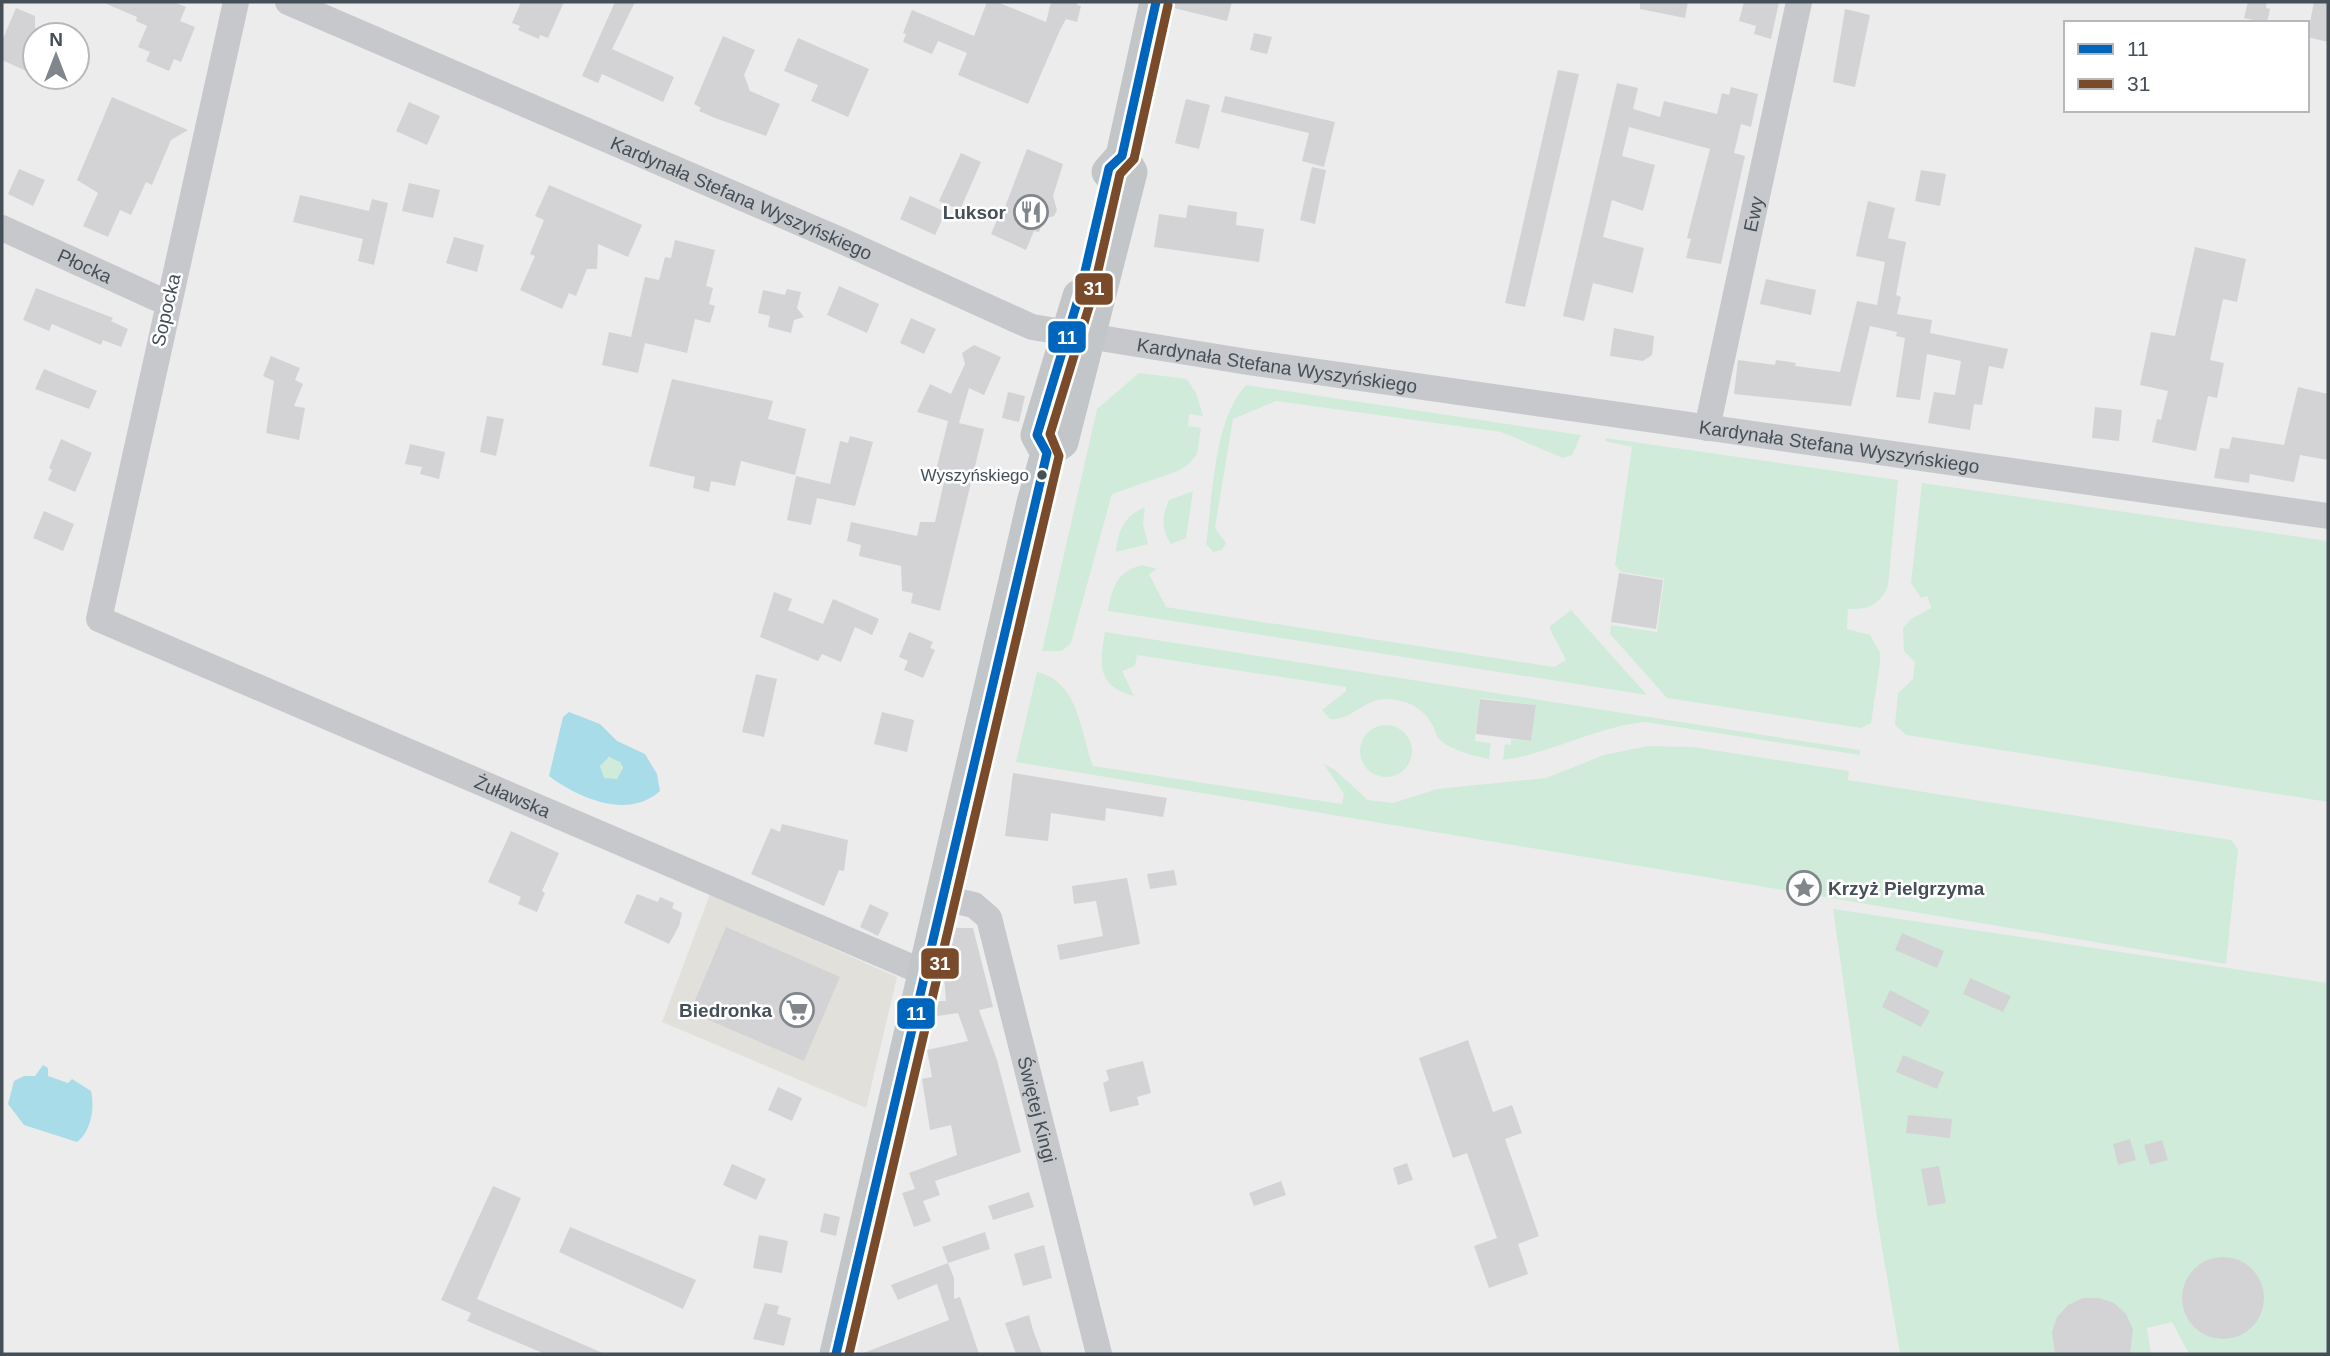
<svg xmlns="http://www.w3.org/2000/svg" width="2330" height="1356" font-family="Arial,sans-serif">
	<rect width="100%" height="100%" fill="#edecec"/>
	<path fill="#e2e0da" d="M710 894 897 977 866 1108 662 1022Z"/>
	<path fill="#d1ebda" d="M1139 373 1187 379 1196 393 1203 416 1189 414 1188 426 1201 428 1197 454 1189 464 1178 471 1112 494 1071 643 1062 651H1042L1097 409Z
		M1246 385 1581 435 1572 455 1563 458 1501 432 1276 401 1233 419 1215 528 1226 543 1222 550 1213 552 1206 544C1213 498 1213 420 1246 385Z
		M1606 438 1898 480 1888 586C1880 605 1868 610 1848 609L1847 629 1870 635 1880 653V663L1871 723 1861 728 1667 698 1610 634 1611 625 1657 632 1664 579 1621 572 1615 565 1632 447 1605 441Z
		M1922 483 2328 541V802L1906 735 1895 725 1898 693 1913 679 1915 662 1904 651 1903 628 1911 619 1931 608 1927 596 1921 598 1911 583Z
		M1193 491 1186 538 1171 544C1161 530 1162 515 1169 500Z
		M1145 507 1143 524 1148 544 1116 552C1118 531 1124 516 1145 507Z
		M1142 565 1157 569 1149 574 1166 607 1554 667 1566 660 1549 627 1571 610 1647 695 1108 611C1112 588 1116 572 1142 565Z
		M1105 632 1860 750V755L1645 722C1596 727 1552 753 1503 760L1505 744 1511 745V739L1531 741 1536 705 1480 698 1475 741 1491 743 1489 759C1474 756 1449 750 1438 738 1437 737 1435 730 1434 728 1428 715 1416 704 1401 701 1365 691 1355 722 1330 719L1322 710 1346 691V687L1137 655 1135 666 1122 671 1134 696C1097 686 1099 665 1105 632Z
		M1037 672C1079 682 1080 730 1093 766L1342 804 1344 794 1323 763 1335 770 1368 800 1393 803 1437 789 1546 778 1604 755 1648 746 1693 747 1849 771 1848 780 2231 840 2238 849 2226 964 1016 762Z
		M1360 751a26 26 0 1 1 52 0a26 26 0 1 1-52 0Z
		M600 769a11 11 0 1 1 22 0a11 11 0 1 1-22 0Z
		M1833 909 2328 983V1354H2189L2172 1322 2147 1328 2151 1354H1900L1877 1218Z"/>
	<path fill="#a7dce8" fill-rule="evenodd" d="M569 712 600 724 617 741 645 754 657 774 660 791C628 820 578 798 549 776L563 717ZM609 757 620 762 623 768 617 779 604 778 600 766Z
		M43 1065 48 1068V1076L68 1083 72 1079 91 1091C95 1108 91 1132 77 1142L24 1125 8 1104 14 1081 24 1076H35Z"/>
	<path fill="#d3d3d5" d="M102 2H173L186 7 180 21 195 27 181 62 174 59 169 71 146 61 150 52 138 47 147 26 136 21 137 17Z
		M521 2H564L548 38 540 35 539 39 518 30 520 26 512 23Z
		M615 2H635L612 49 674 77 663 102 602 74 598 83 582 76Z
		M987 2H997L1046 22 1051 2H1078L1077 5 1081 6 1077 22 1066 19 1060 30 1028 104 958 75 967 53 938 41 932 54 903 42 906 34 903 33 912 10 974 36Z
		M1175 2H1232L1227 21 1174 8Z
		M1640 2H1688L1685 18 1640 9Z
		M1744 2H1779L1771 39 1754 34 1756 26 1739 21Z
		M2248 2H2267L2266 8 2270 9 2267 23 2244 18Z
		M2314 2H2328V42L2307 37Z
		M16 8 35 16V75L2 60V41Z
		M1845 9 1870 15 1855 87 1833 82Z
		M1254 33 1272 37 1267 54 1250 50Z
		M723 36 755 50 744 75 750 91 780 104 766 136 715 118 699 111 701 108 694 104Z
		M798 38 869 69 848 117 811 101 818 85 784 71Z
		M1558 70 1579 74 1525 307 1505 303Z
		M1617 83 1638 88 1633 109 1660 117 1664 101 1717 114 1722 93 1729 95 1731 87 1758 94 1751 127 1741 124 1734 153 1745 156 1721 264 1686 258 1691 239 1687 238 1710 149 1629 127 1622 156 1655 165 1643 211 1612 200 1603 237 1644 248 1633 293 1593 283 1584 321 1563 316Z
		M1225 96 1335 122 1324 167 1302 161 1309 133 1221 112Z
		M112 97 188 130 171 140 152 185 146 182 131 215 120 210 108 237 83 226 98 193 77 180Z
		M1186 99 1210 105 1199 149 1175 143Z
		M409 102 440 116 427 145 396 131Z
		M1027 149 1063 164 1053 196 1057 210 1054 216 1044 219 1039 232 1034 231 1026 250 991 234 1000 213 1002 215Z
		M961 153 981 162 960 210 939 201Z
		M1312 167 1326 170 1315 224 1300 220Z
		M19 169 45 180 33 206 8 194Z
		M1921 170 1946 174 1940 206 1915 201Z
		M409 183 440 190 433 218 402 211Z
		M549 185 642 225 628 257 598 244 597 269H587L576 296 569 293 562 309 520 290 535 256 530 254 544 220 535 216Z
		M300 195 369 211 372 199 388 203 374 265 358 261 363 239 293 222Z
		M910 196 946 212 935 235 900 219Z
		M1868 201 1895 208 1888 238 1906 242 1896 295 1901 297 1897 314 1932 320 1930 333 2008 349 2003 369 1989 366 1982 405 1974 404 1970 430 1928 423 1934 392 1955 395 1961 361 1927 354 1920 400 1896 397 1905 338 1896 336 1897 332 1870 326 1851 406 1734 394 1738 360 1775 365 1776 360 1796 363 1795 366 1840 372 1857 301 1877 305 1885 262 1856 256Z
		M1188 205 1237 212 1236 225 1264 229 1259 262 1154 247 1159 214 1186 218Z
		M454 237 484 245 477 272 446 263Z
		M675 240 715 250 706 286 713 288 709 304 715 306 710 323 695 319 687 353 645 343 638 373 602 365 609 332 631 337 645 277 659 280 665 257 671 258Z
		M2195 247 2246 259 2237 302 2223 299 2210 360 2224 363 2217 398 2208 396 2196 451 2152 442 2157 419 2161 420 2168 391 2140 385 2151 332 2175 336Z
		M1766 279 1816 290 1811 315 1760 304Z
		M839 286 879 304 867 333 827 315Z
		M36 288 113 318 111 321 128 329 121 347 103 340 101 345 52 324 49 331 23 320Z
		M787 289 801 292 797 308 804 317 794 320 791 333 768 327 770 316 758 313 763 290 785 295Z
		M911 318 936 329 924 354 900 343Z
		M1614 328 1654 336 1652 355 1643 361 1610 356Z
		M974 345 1001 357 984 395 969 388 959 423 984 429 940 611 911 603 913 593 902 591 901 566 859 556 861 545 847 541 851 522 917 536 920 522H935L944 482 934 479 948 421 917 412 930 384 951 394 965 364 962 353Z
		M271 356 300 368 295 380 303 384 294 406 305 408 299 440 266 433 274 381 263 376Z
		M44 369 97 391 89 409 35 389Z
		M672 379 773 401 768 419 806 429 795 475 741 461 735 486 711 481 709 492 693 488 695 477 649 466Z
		M2298 387 2328 394V460L2300 455 2294 482 2250 474 2249 483 2214 478 2220 448 2229 449 2232 437 2284 445Z
		M1008 392 1025 396 1019 422 1002 418Z
		M2095 407 2122 410 2119 441 2092 438Z
		M487 416 504 419 496 456 480 452Z
		M850 436 873 442 855 506 817 498 811 525 787 520 796 476 830 484 840 441 848 443Z
		M61 439 92 453 75 492 48 480 52 470 49 468Z
		M410 444 445 452 439 479 420 474 422 467 405 464Z
		M44 511 74 524 63 551 33 538Z
		M1619 573 1663 580 1656 629 1611 622Z
		M774 592 792 599 788 610 823 624 833 599 879 619 872 635 855 627 841 662 822 654 818 661 760 637Z
		M909 632 933 642 930 648 935 650 923 678 904 670 908 661 899 657Z
		M756 674 777 679 764 737 742 732Z
		M1480 699 1536 705 1531 741 1476 734Z
		M882 712 914 720 907 752 874 744Z
		M1013 773 1167 798 1163 817 1106 808 1105 821 1051 813 1048 841 1005 836Z
		M782 824 848 840 844 871 839 870 824 906 751 874 771 828 780 832Z
		M511 831 559 853 542 891 545 893 537 912 518 904 521 897 488 882Z
		M1174 870 1177 885 1150 889 1147 874Z
		M1127 878 1140 944 1060 960 1057 945 1103 936 1096 901 1074 904 1072 886Z
		M637 894 658 902 660 897 674 903 672 908 682 913 679 926 669 944 624 923Z
		M870 904 889 913 878 936 860 927Z
		M726 927 840 977 804 1061 690 1012Z
		M956 928H973L993 1007 979 1010 997 1060 1021 1152 935 1181 940 1195 923 1201 931 1221 914 1227 902 1193 915 1189 909 1173 957 1155 951 1125 930 1130 922 1079 932 1077 927 1050 968 1041 958 1013 937 1016V1001H946L944 976Z
		M1902 933 1944 951 1937 968 1895 950Z
		M1970 978 2011 996 2003 1012 1963 994Z
		M1890 990 1930 1011 1921 1027 1882 1007Z
		M1468 1040 1493 1112 1512 1105 1522 1133 1505 1139 1539 1236 1518 1244 1528 1274 1489 1288 1474 1246 1497 1238 1467 1153 1453 1158 1419 1058Z
		M1903 1055 1944 1072 1937 1089 1896 1072Z
		M1143 1061 1151 1093 1137 1097 1139 1105 1110 1112 1103 1083 1109 1080 1106 1070Z
		M778 1087 802 1098 792 1121 768 1110Z
		M1908 1115 1952 1119 1950 1138 1906 1133Z
		M2130 1139 2136 1160 2118 1165 2113 1144Z
		M2162 1140 2168 1160 2150 1165 2144 1145Z
		M1407 1163 1413 1180 1398 1185 1393 1168Z
		M732 1164 766 1179 756 1200 723 1185Z
		M1939 1166 1946 1203 1928 1206 1921 1169Z
		M1281 1181 1286 1195 1254 1206 1249 1193Z
		M493 1186 521 1198 477 1299 605 1354H545L467 1321 471 1313 441 1300Z
		M1029 1192 1034 1207 993 1220 988 1206Z
		M824 1213 840 1217 836 1236 820 1232Z
		M570 1227 696 1280 683 1309 559 1252Z
		M985 1232 990 1249 948 1263 942 1247Z
		M759 1235 788 1241 782 1273 753 1268Z
		M1044 1245 1052 1278 1023 1286 1014 1254Z
		M2182 1298a41 41 0 1 1 82 0a41 41 0 1 1-82 0Z
		M948 1263 954 1278V1299L960 1297 979 1354H861L949 1320 937 1284 898 1300 891 1285Z
		M2083 1298H2099L2114 1303 2126 1314 2133 1329 2130 1354H2055L2052 1332 2057 1317 2068 1305Z
		M765 1303 779 1306 777 1314 791 1318 784 1346 753 1339Z
		M1029 1315 1033 1330 1042 1354H1016L1005 1323Z"/>
	<g fill="none" stroke-linecap="round" stroke-linejoin="round">
		<g stroke="#c6c8cb" stroke-width="26">
			<path id="s1" d="M236 2 99 619 925 973"/>
			<path id="s2" d="M288 2 840 240 1032 327 1248 362 2328 516"/>
			<path id="s3" d="M2 228 167 303"/>
			<path id="s4" d="M1707 428 1799 2"/>
			<path id="s5" d="M942 898 974 905 989 918 1099 1354"/>
		</g>
		<path stroke="#c2c6c9" stroke-width="33" d="M1108 172 1122 156 1156 2
			M1047 453 1037 435 1079 296
			M836 1354 1033 503 1047 453 1062 442 1131 172 1122 156"/>
		<g stroke="#fff" stroke-width="14">
			<path id="bus-1" d="M836 1354 1047 453 1037 435 1080 293 1109 168 1122 156 1156 2"/>
		</g>
		<g stroke="#fff" stroke-width="14">
			<path id="bus-2" d="M849 1354 1059 456 1050 434 1092 297 1120 174 1134 159 1168 5"/>
		</g>
		<use href="#bus-1" stroke="#0065bd" stroke-width="9"/>
		<use href="#bus-2" stroke="#7a4b2a" stroke-width="9"/>
	</g>
	<defs>
		<g id="restaurant-ring" transform="scale(1.75)"><circle r="9.5" fill="#fff" stroke="#80868c" stroke-width="1.5"/><path d="M-5-6h1v4h1v-4h1v4h1v-4h1v5L-1.5 .5V6h-2V.5L-5-1ZM5-6V6H3V1.5H1.5Q1.5-4 5-6Z" fill="#80868c"/></g>
		<g id="sight-ring" transform="scale(1.75)"><circle r="9.5" fill="#fff" stroke="#80868c" stroke-width="1.5"/><path d="M0-6L1.8-2.2L6-1.7L2.9 1.2L3.7 5.4L0 3.3L-3.7 5.4L-2.9 1.2L-6-1.7L-1.8-2.2Z" fill="#80868c"/></g>
		<g id="supermarket-ring" transform="scale(1.75)"><circle r="9.5" fill="#fff" stroke="#80868c" stroke-width="1.5"/><path d="M-6-5.5h2.5l.6 2H6L4.5 2H-2.5L-4.4-4H-6ZM-1.5 3.2a1.3 1.3 0 1 0 .1 0ZM3 3.2a1.3 1.3 0 1 0 .1 0Z" fill="#80868c"/></g>
	</defs>
	<g fill-rule="evenodd">
		<use href="#restaurant-ring" x="1031" y="212"/>
		<use href="#sight-ring" x="1804" y="888"/>
		<use href="#supermarket-ring" x="797" y="1010"/>
	</g>
	<circle fill="#454f58" stroke="#fff" stroke-width="2.5" cx="1042" cy="475" r="6"/>
	<g text-anchor="middle" dominant-baseline="central" stroke-width="5" stroke-linejoin="round" paint-order="stroke">
		<g font-size="17" fill="#454f58" stroke="#fff" text-anchor="end">
			<text x="1029" y="475">Wyszyńskiego</text>
		</g>
		<g font-size="19" fill="#454f58" stroke="#fff">
			<text stroke="none"><textPath href="#s2" startOffset="494">Kardynała Stefana Wyszyńskiego</textPath></text>
			<text stroke="none"><textPath href="#s4" startOffset="219">Ewy</textPath></text>
			<text stroke="none"><textPath href="#s3" startOffset="91">Płocka</textPath></text>
			<text transform="translate(166 310) rotate(-77)">Sopocka</text>
			<text stroke="none"><textPath href="#s2" startOffset="1060">Kardynała Stefana Wyszyńskiego</textPath></text>
			<text stroke="none"><textPath href="#s2" startOffset="1628">Kardynała Stefana Wyszyńskiego</textPath></text>
			<text stroke="none"><textPath href="#s1" startOffset="1082">Żuławska</textPath></text>
			<text stroke="none"><textPath href="#s5" startOffset="250">Świętej Kingi</textPath></text>
		</g>
		<g font-size="19" font-weight="bold" fill="#454f58" stroke="#fff" text-anchor="end">
			<text x="1006" y="212">Luksor</text>
			<text x="1828" y="888" text-anchor="start">Krzyż Pielgrzyma</text>
			<text x="772" y="1010">Biedronka</text>
		</g>
	</g>
	<g stroke="#fff" stroke-width="2.5">
		<rect x="1074" y="272" width="40" height="34" rx="7" fill="#7a4b2a"/>
		<rect x="1047" y="320" width="40" height="34" rx="7" fill="#0065bd"/>
		<rect x="920" y="947" width="40" height="33" rx="7" fill="#7a4b2a"/>
		<rect x="896" y="997" width="40" height="33" rx="7" fill="#0065bd"/>
	</g>
	<g font-size="19" text-anchor="middle" font-weight="bold" fill="#fff">
		<text x="1094" y="295">31</text>
		<text x="1067" y="344">11</text>
		<text x="940" y="970">31</text>
		<text x="916" y="1020">11</text>
	</g>
	<rect width="2330" height="1356" fill="none" stroke="#454f58" stroke-width="7"/>
	<rect x="2064" y="21" width="245" height="91" fill="#ffffff" stroke="#b5b9bc" stroke-width="2"/>
	<rect x="2078" y="44" width="35" height="10" fill="#0065bd" stroke="#b5b9bc" stroke-width="2"/>
	<text x="2127" y="56" font-size="21" fill="#454f58">11</text>
	<rect x="2078" y="79" width="35" height="10" fill="#7a4b2a" stroke="#b5b9bc" stroke-width="2"/>
	<text x="2127" y="91" font-size="21" fill="#454f58">31</text>
	<g transform="translate(56 56)"><circle r="33" fill="#ffffff" stroke="#b5b9bc" stroke-width="2"/>
	<path d="M0-5L12 26L0 18L-12 26Z" fill="#80868c"/>
	<text y="-10" font-size="19" font-weight="bold" text-anchor="middle" fill="#454f58">N</text>
	</g>
</svg>
